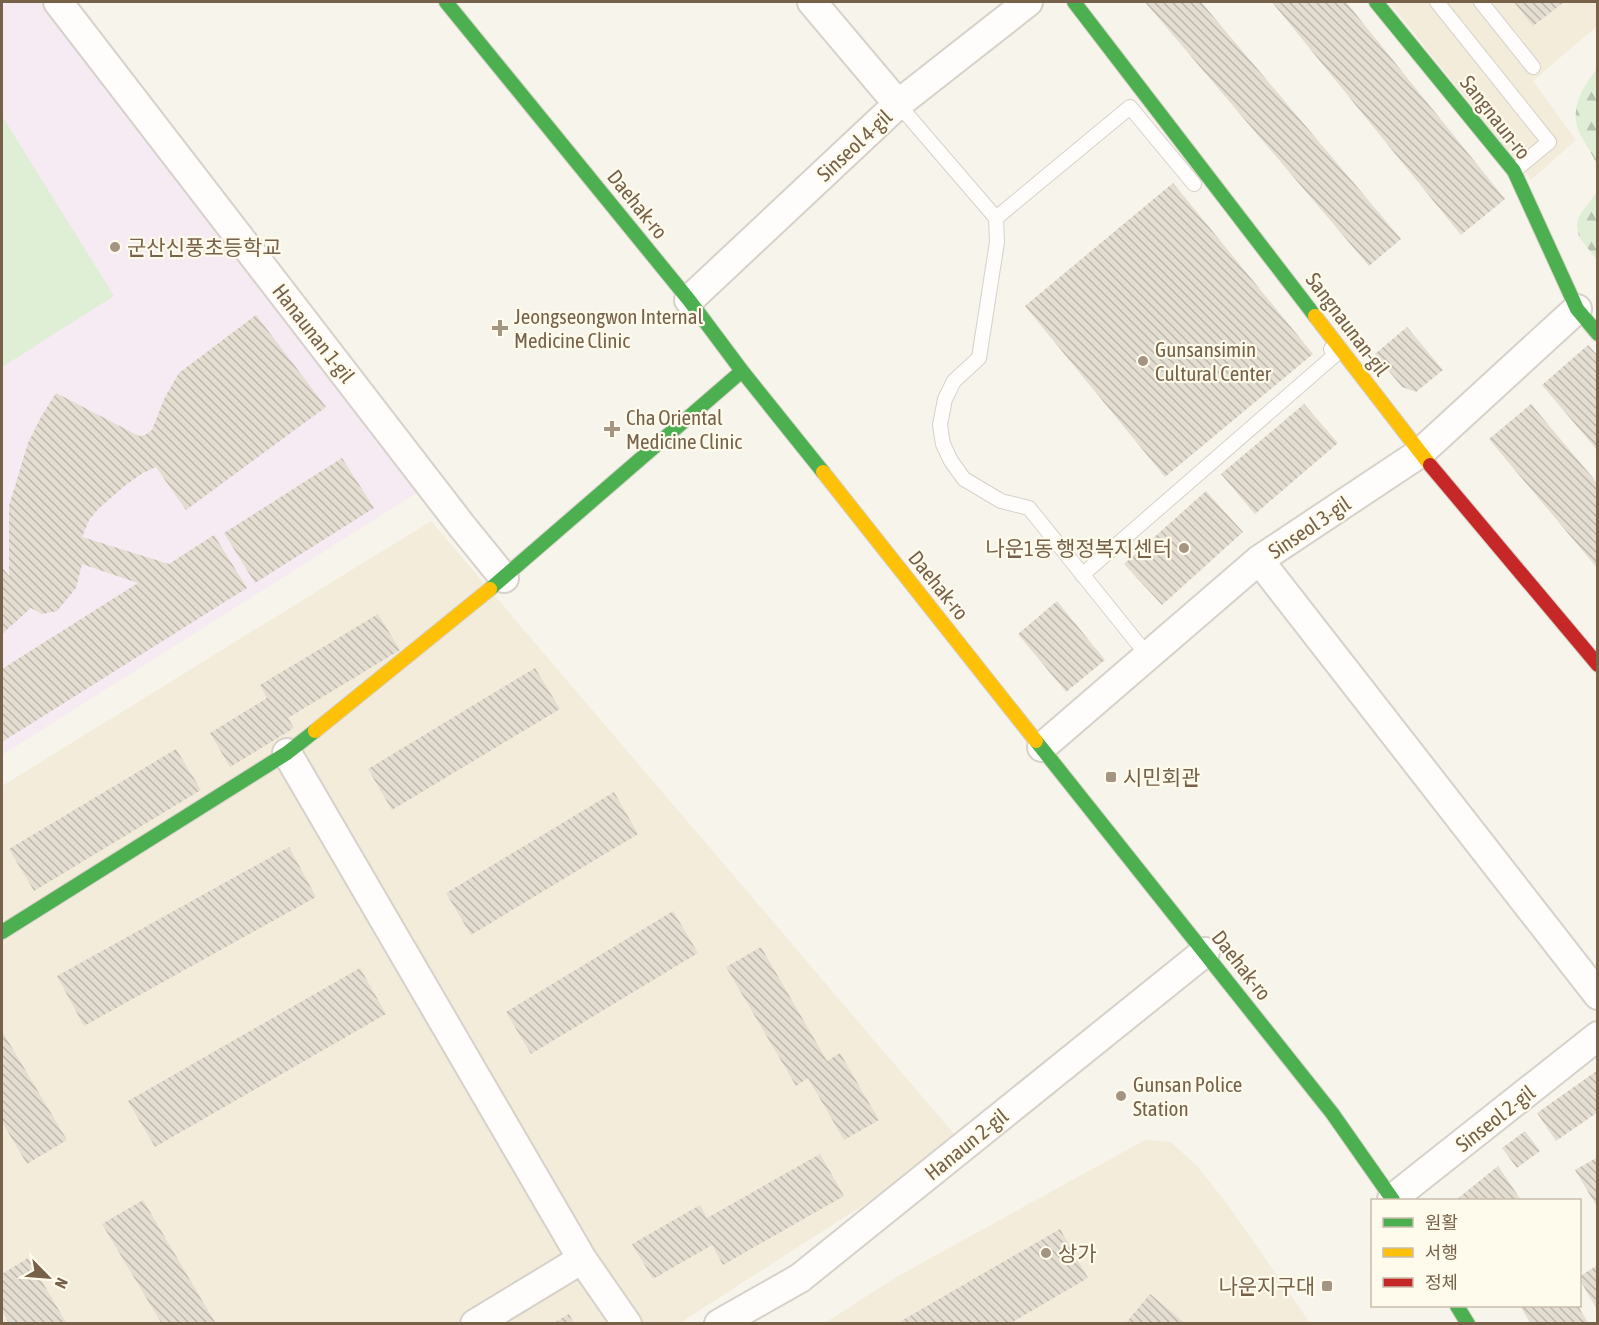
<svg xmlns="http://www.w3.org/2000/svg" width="1599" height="1325" font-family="'Asap Condensed','Noto Sans KR',sans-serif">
	<defs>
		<pattern id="forest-firs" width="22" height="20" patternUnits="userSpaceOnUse" patternTransform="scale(1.5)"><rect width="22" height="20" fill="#dfefd5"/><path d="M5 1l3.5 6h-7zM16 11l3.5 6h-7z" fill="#bac5af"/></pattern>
		<pattern id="building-back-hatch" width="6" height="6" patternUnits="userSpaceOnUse" patternTransform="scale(1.5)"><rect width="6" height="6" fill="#e4ddd1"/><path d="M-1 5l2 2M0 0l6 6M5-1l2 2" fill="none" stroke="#beb7ac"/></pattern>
	</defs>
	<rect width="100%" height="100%" fill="#f7f4eb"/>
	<path fill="#f3ecdb" d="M1389 2H1597V26L1533 81 1576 140 1531 180Z
		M431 521 961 1142 680 1323 2 1324V786Z
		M1145 1140 1171 1142 1197 1166 1228 1205 1310 1323 823 1324 900 1275Z"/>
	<path fill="#f6eaf3" d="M2 2H39L418 492 2 755Z"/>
	<path fill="url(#forest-firs)" d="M1597 69V166C1593 153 1583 142 1578 129 1570 107 1584 85 1597 69Z
		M1597 180V260L1579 237 1577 225 1579 216 1596 193Z"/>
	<path fill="#dfefd5" d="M2 116 114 296 2 367Z"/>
	<path fill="url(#building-back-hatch)" d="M1145 2H1201L1401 239 1369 266Z
		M1272 2H1346L1505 199 1461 235Z
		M1514 2H1564L1533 26Z
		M1173 183 1313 354 1165 477 1025 306Z
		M256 315 326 407 186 510 156 467 143 473 127 484 98 509 89 520 82 537 169 564 214 535 247 588 2 742V669L138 583 82 564 76 588 57 611 42 614 31 608 2 634V567L9 576V506L28 443 41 417 56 393 139 436 145 435 152 430 165 397 179 373Z
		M1407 327 1443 370 1416 392 1402 387 1375 354Z
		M1588 345 1598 356V451L1542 385Z
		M1304 404 1338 443 1255 514 1221 474Z
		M1531 404 1598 484V569L1489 439Z
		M342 458 374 508 255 583 224 533Z
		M1206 491 1243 532 1162 605 1124 564Z
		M1057 601 1105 660 1066 692 1018 634Z
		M378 614 400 650 288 718 294 728 230 767 210 733 267 698 260 685Z
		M535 668 560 709 392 810 368 769Z
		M176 749 201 790 34 891 9 849Z
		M614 792 638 834 471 935 446 893Z
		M289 847 316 897 84 1026 57 976Z
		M673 911 698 953 531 1054 506 1012Z
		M761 947 827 1061 840 1053 879 1120 844 1140 808 1078 796 1086 726 967Z
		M360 968 386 1014 155 1147 128 1101Z
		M2 1031 67 1140 27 1164 2 1122Z
		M1598 1070V1112L1556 1141 1537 1113Z
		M1525 1131 1540 1151 1517 1168 1502 1148Z
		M820 1154 844 1196 723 1265 712 1245 653 1279 632 1244 700 1205 707 1218Z
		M1598 1157V1204L1596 1205 1575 1170Z
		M1498 1166 1521 1200H1456Z
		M143 1200 216 1324H162L102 1224Z
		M1060 1229 1088 1278 1009 1324H896Z
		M28 1258 67 1324H9L2 1310V1274Z
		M1598 1265V1311L1580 1280V1276Z
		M1150 1294 1186 1324H1125Z
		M1520 1306H1578L1589 1324H1531Z
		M569 1314 574 1324H552Z"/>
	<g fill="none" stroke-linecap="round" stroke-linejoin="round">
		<g stroke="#d6d1c9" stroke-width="16">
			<path id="lane" d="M1437 2 1549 142 1514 171
				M1481 2 1533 67
				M898 104 996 218 997 242 979 358 954 381 945 399 940 425 943 444 951 461 964 479 1001 501 1029 508 1148 656
				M996 218 1130 107 1194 184
				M1082 575 1335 355 1331 349"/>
		</g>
		<g stroke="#d6d1c9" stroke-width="32">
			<path id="street" d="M58 2 461 525 504 578
				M812 2 898 104
				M689 300 898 104 1028 2
				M1259 560 1598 995
				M1042 747 1259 560 1420 453 1577 309
				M287 753 582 1259 627 1324
				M1392 1199 1598 1036
				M475 1324 582 1259
				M719 1324 800 1278 1205 952"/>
		</g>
		<g stroke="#d5d0c6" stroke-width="16">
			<path id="fast" d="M446 2 689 300 742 371 823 472
				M1074 2 1315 316
				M1376 2 1514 171 1577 309 1598 334
				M490 589 742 371
				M1036 741 1332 1113 1393 1200
				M2 932 287 753 315 731
				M1457 1306 1468 1324"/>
		</g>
		<g stroke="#d5d0c6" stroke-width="16">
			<path id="slow" d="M1315 316 1430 465
				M823 472 1036 741
				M315 731 490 589"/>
		</g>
		<g stroke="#d5d0c6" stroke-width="16">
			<path id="jam" d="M1430 465 1598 665"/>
		</g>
		<use href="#lane" stroke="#fefdfc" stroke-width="14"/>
		<use href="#street" stroke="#fefdfc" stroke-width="28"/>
		<use href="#fast" stroke="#4caf50" stroke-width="14"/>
		<use href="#slow" stroke="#ffc107" stroke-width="14"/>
		<use href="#jam" stroke="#c62828" stroke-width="14"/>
	</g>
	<g fill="#a49482" stroke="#fffbec" stroke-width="2">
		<circle cx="115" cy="247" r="6"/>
		<path d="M497 319h6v6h6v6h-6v6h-6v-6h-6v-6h6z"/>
		<circle cx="1143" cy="361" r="6"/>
		<path d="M609 420h6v6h6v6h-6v6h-6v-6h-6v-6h6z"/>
		<circle cx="1184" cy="548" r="6"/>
		<rect x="1105" y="771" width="12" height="12" rx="3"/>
		<circle cx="1121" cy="1096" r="6"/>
		<circle cx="1046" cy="1253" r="6"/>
		<rect x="1321" y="1280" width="12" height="12" rx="3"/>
	</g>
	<g text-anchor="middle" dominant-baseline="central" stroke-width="4.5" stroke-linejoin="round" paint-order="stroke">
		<g font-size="21" fill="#776149" stroke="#fffbec">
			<text transform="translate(1496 117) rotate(52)">Sangnaun-ro</text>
			<text transform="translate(854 145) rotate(-43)">Sinseol 4-gil</text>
			<text transform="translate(638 204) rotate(51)">Daehak-ro</text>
			<text transform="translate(1348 324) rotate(53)">Sangnaunan-gil</text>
			<text transform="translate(314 333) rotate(52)">Hanaunan 1-gil</text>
			<text transform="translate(1309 527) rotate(-34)">Sinseol 3-gil</text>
			<text transform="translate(939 585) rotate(51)">Daehak-ro</text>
			<text transform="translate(1242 965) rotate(52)">Daehak-ro</text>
			<text transform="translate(1495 1118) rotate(-38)">Sinseol 2-gil</text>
			<text transform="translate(966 1144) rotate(-39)">Hanaun 2-gil</text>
		</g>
		<g font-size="21" fill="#776149" stroke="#fffbec" text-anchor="start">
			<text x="127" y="247">군산신풍초등학교</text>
			<text x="514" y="316">Jeongseongwon Internal<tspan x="514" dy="24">Medicine Clinic</tspan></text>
			<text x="1155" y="349">Gunsansimin<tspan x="1155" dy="24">Cultural Center</tspan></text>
			<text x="626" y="417">Cha Oriental<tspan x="626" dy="24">Medicine Clinic</tspan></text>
			<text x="1172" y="548" text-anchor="end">나운1동 행정복지센터</text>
			<text x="1123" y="777">시민회관</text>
			<text x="1133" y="1084">Gunsan Police<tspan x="1133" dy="24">Station</tspan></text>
			<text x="1058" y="1253">상가</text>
			<text x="1315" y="1286" text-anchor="end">나운지구대</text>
		</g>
	</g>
	<rect width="1599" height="1325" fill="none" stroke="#776149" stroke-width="6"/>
	<rect x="1371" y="1199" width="210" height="108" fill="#fffbec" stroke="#c9bdab" stroke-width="1.5"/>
	<rect x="1383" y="1218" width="30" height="9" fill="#4caf50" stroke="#c9bdab" stroke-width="1.5"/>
	<text x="1425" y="1229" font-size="18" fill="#776149">원활</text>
	<rect x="1383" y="1248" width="30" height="9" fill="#ffc107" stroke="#c9bdab" stroke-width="1.5"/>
	<text x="1425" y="1259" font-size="18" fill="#776149">서행</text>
	<rect x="1383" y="1278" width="30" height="9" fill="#c62828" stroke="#c9bdab" stroke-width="1.5"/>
	<text x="1425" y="1289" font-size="18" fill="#776149">정체</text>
	<g transform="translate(48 1277) rotate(115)" stroke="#fffbec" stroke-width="4.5" paint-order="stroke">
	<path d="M0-4.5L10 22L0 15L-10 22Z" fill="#776149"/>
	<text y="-9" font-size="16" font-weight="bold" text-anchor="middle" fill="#776149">N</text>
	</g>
</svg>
